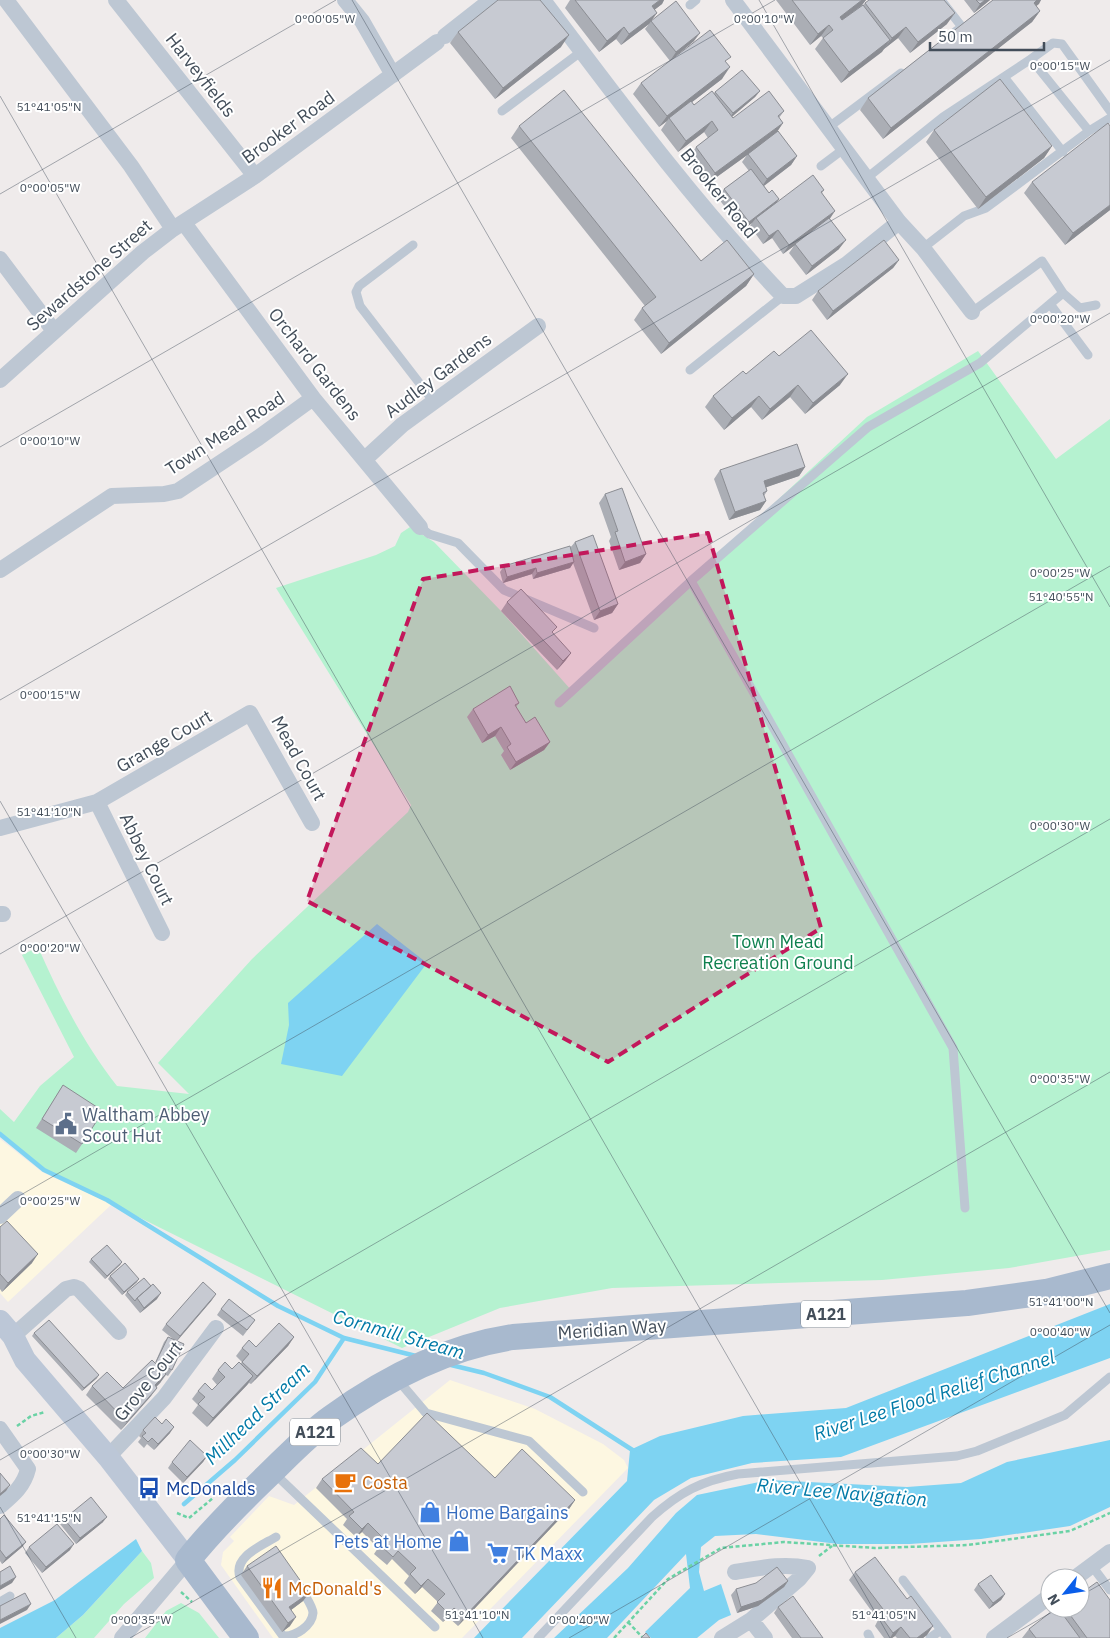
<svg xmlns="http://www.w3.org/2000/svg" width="1110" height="1638" font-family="'IBM Plex Sans',sans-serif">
	<rect width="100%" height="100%" fill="#efebeb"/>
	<path fill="#fdf7e1" d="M0 1139 42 1172 112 1204 8 1302 0 1293Z
		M450 1380 535 1409 603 1444 624 1460 628 1468 462 1638H273L221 1565 223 1552 234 1541 230 1537 269 1496 294 1505Z"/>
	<path fill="#b5f2d0" d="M978 351 1056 459 1110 419V1250L1009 1268 882 1280 612 1288 500 1308 402 1348 44 1170 0 1134V1109L14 1122 40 1086 74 1057 22 955 38 947C59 995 84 1044 117 1086L189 1094 158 1063 252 959 408 812 411 805 276 588 376 555 395 546 401 533 410 527 434 542 501 611 572 691 867 417Z
		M142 1551 151 1563 154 1578 124 1604 94 1638H56L83 1615Z
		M181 1603 199 1613 219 1638H145L166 1611Z"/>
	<path fill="#7ed3f2" d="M377 924 427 963 342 1076 281 1064 289 1025 288 1003Z
		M1110 1304V1358L841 1457 752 1463 691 1478 654 1500 522 1638H474L627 1481 630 1450 660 1436 743 1416 846 1408Z
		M1110 1440V1507L1070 1526 981 1539 910 1544H838L756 1534 715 1536 701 1547 699 1572 704 1591 721 1584 731 1615 719 1620 697 1638H651L645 1632 690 1588 686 1554 607 1638H554L628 1568 676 1513 697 1495 769 1480 907 1487 961 1483 1007 1462Z
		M136 1539 142 1551 83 1615 56 1638H0V1628L55 1600Z"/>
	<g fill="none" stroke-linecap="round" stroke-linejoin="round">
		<path stroke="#7ed3f2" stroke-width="4.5" d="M0 1134 44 1170 107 1200 278 1306 344 1338 416 1356
			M451 1365 484 1373 550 1397 634 1451
			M184 1504 235 1460 315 1382 344 1338"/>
		<path stroke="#6ad2a5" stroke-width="2.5" stroke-dasharray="4 2.5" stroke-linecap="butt" d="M17 1426 31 1416 45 1412
			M177 1513 189 1518 213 1498
			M819 1556 832 1546
			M181 1592 192 1602
			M628 1622 643 1638
			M614 1638 668 1579 721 1548 784 1542 875 1548 968 1545 1070 1531 1110 1513"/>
		<path stroke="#bdc7d3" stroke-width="9" d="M941 0 962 27 955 32
			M690 5 696 0
			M1031 59 1053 43 1062 44 1110 111
			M1004 77 1063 152
			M502 111 582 51
			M829 127 901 73
			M1089 131 1110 118
			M821 166 845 148
			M868 177 943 117 1031 59 1089 131 986 208 964 216 923 248
			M413 245 359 286 356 292 360 306 434 402
			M1050 304 1088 355
			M972 312 1042 261 1063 293 1080 308 1096 305
			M690 370 783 296
			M420 527 429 534 458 543 504 590 594 628
			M691 581 953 1048 965 1208
			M559 703 691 581 868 427 980 363 1063 293
			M398 1380 426 1413 529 1441 583 1492
			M274 1473 435 1627
			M276 1537C261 1546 233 1557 240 1577L283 1636C295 1637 312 1626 313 1613 313 1606 304 1595 301 1588
			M1092 1566 1110 1590
			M903 1580 941 1630 930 1638
			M0 1602 10 1596
			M941 1630 947 1638
			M868 1634 870 1638
			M538 1638 652 1517C680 1492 701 1481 738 1474L957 1456 977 1451 1065 1415 1110 1377"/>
		<path stroke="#bdc7d3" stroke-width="16" d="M6 0 131 166 173 229
			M116 0 255 176
			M345 0 362 21 393 75
			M543 0C619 101 695 204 783 296H796L847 264 899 222
			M733 0 899 222 923 248 972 312
			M445 36 491 0
			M184 223 313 398 420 527
			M0 259 54 331
			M0 380 143 252 173 229 255 176 437 42
			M365 459 402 425 538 326
			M0 570 112 496 164 494 178 491 258 438 313 398
			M97 802 162 933
			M0 828 97 802 250 713 312 823
			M0 914H3
			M0 1216 18 1199
			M13 1336 66 1289 74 1287 79 1289 119 1332
			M0 1429 28 1469C24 1486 13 1495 0 1506
			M108 1457 164 1398 216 1328
			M735 1572C760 1568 783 1563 808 1568L799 1579 751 1620
			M1075 1578 1110 1552
			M122 1638 188 1560
			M722 1638 751 1620 765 1638
			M994 1638 1050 1596"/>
		<path stroke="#bcc7d7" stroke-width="22" d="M0 1321 13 1336 25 1360 108 1457 188 1560"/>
		<path stroke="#a8b9ce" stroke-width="26" d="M246 1638 188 1560C211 1531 236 1506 263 1480 285 1459 307 1435 331 1418 385 1379 447 1347 513 1337L967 1303 1046 1292 1110 1276"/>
	</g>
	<path fill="#abaeb5" d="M570 0H664L662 4 654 10 657 13 651 20 694 41 670 61 645 29 649 24 621 45 616 39 599 52 565 8Z
		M776 0H866L862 5H863L865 3 947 24 910 53 898 38 841 83 815 49 823 38 821 36 810 45Z
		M964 0H990L974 13Z
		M993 0H1041L1036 6 1040 11 1032 22 883 139 860 110 868 98Z
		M458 32 561 47 495 99 450 43Z
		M727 63 722 79 692 102 694 105 714 93 715 92 760 91 755 97 732 117 733 118 784 111 779 118 783 123 777 131 797 156 791 165 764 186 769 193 779 199 776 203 824 190 822 193 839 249 806 275 789 253 794 246 783 254 772 238 763 244 750 226 752 223 743 230 718 198 724 189 749 171 742 162 747 155 707 184 688 159 696 147 708 138 704 132 678 152 661 130 667 121 659 127 633 94 641 83Z
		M519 126 701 261 754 274 746 286 661 354 634 320 642 308 645 306 511 138Z
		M934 130 1052 146 1044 158 978 209 926 142Z
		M1032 182 1110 210 1065 245 1024 193Z
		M899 260 893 268 827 320 812 300 818 291Z
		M779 356 840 385 805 414 790 397 762 420 751 407 724 430 705 407 713 396 746 374Z
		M805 467 799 476 766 487 767 491 764 496 766 501 760 510 729 520 714 479 720 470Z
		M605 494 646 554 640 563 619 570 609 541 611 537 599 503Z
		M575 542 618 604 612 613 594 620 573 563 570 568 533 579 532 574 503 583 500 572 504 566 570 548Z
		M507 602 571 653 565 661 557 670 501 611Z
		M519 703 516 707 526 723 550 742 544 750 510 770 501 755 504 751 495 736 482 743 467 717 473 709Z
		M63 1085 82 1144 76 1153 36 1128Z
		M0 1227 32 1263 2 1292 0 1289Z
		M91 1259 122 1262 120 1265 105 1279 89 1262Z
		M110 1276 137 1282 122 1295 108 1279Z
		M151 1286 157 1299 140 1313 125 1295 127 1292Z
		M212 1300 177 1341 172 1370 168 1376 166 1375 160 1383 156 1387 151 1396 121 1430 86 1395 92 1386 123 1388 155 1363 164 1342 168 1337 173 1339 162 1330 166 1324Z
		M221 1309 255 1320 243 1336 217 1315Z
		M34 1333 97 1378 82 1391 32 1336Z
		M294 1337 288 1346 251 1384 249 1383 207 1427 192 1413 198 1405 192 1399 198 1391 212 1390 217 1385 212 1379 218 1370 232 1369 240 1364 242 1362 236 1356 242 1348 256 1347Z
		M143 1430 170 1433 154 1450 147 1444 144 1448 138 1442 141 1438 139 1436Z
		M207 1456 203 1462 183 1483 168 1468 172 1462Z
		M378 1464 495 1478 575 1500 569 1509 458 1626 448 1617 443 1622 431 1611 438 1602 422 1587 415 1594 404 1583 409 1576 392 1559 387 1565 374 1554 378 1548 362 1532 356 1537 343 1525 347 1519 316 1488 322 1479Z
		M0 1519 26 1542 22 1547 2 1564 0 1561Z
		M64 1519 103 1522 76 1544 60 1524Z
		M29 1547 70 1550 42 1573 25 1553Z
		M247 1566 309 1593 303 1601 291 1610 290 1626 282 1632 241 1575Z
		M855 1572 927 1635 923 1638H897L895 1636 892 1638H884L875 1626 878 1620 849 1580Z
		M788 1581 784 1587 758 1606 737 1613 731 1595 736 1589Z
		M978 1584 1005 1594 1001 1600 989 1609 974 1590Z
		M778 1607 823 1638H792L774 1613Z
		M1062 1608H1080L1110 1638H1022L1029 1629 1060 1611Z"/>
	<path fill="#8b8d93" d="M660 0H664L662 4 644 18 652 6Z
		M862 0H866L862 5 832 28 840 17Z
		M985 0H990L974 13 980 4Z
		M1037 0H1041L1039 4 1026 14 1034 3Z
		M1040 11 1032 22 883 139 891 128Z
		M657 13 649 24 621 45 629 34Z
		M955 13 947 24 910 53 918 42Z
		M829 25 821 36 810 45 818 34Z
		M624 27 616 39 599 52 607 41Z
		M906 27 898 38 884 49 892 38Z
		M700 33 694 41 670 61 676 52Z
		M569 35 561 47 495 99 503 88Z
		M890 40 882 52 841 83 849 72Z
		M730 67 722 79 670 119 669 118 667 121 659 127 667 116Z
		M760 91 755 97 729 119 733 113Z
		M712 121 704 132 678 152 686 141Z
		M783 123 775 135 707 184 715 173Z
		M1052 146 1044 158 978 209 986 197Z
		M797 156 791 165 761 188 767 179Z
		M779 199 773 208 756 218 752 223 743 230 749 222Z
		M1110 205V210L1065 245 1073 233Z
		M835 211 829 220 783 254 789 245Z
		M778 230 772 238 763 244 769 236Z
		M846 240 839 249 806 275 812 266Z
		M899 260 893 268 827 320 833 311Z
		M754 274 746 286 661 354 669 343Z
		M848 374 840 385 805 414 813 403Z
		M798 385 790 397 762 420 770 409Z
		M759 396 751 407 724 430 732 418Z
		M805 467 799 476 758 490 764 481Z
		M766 501 760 510 729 520 735 512Z
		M646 554 640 563 619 570 625 562Z
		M574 562 570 568 533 579 537 573Z
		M536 568 532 574 503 583 507 577Z
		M618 604 612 613 594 620 600 611Z
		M571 653 565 661 557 670 563 661Z
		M501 727 495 736 482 743 488 735Z
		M550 742 544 750 510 770 516 762Z
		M38 1254 32 1263 2 1292 8 1283Z
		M122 1262 120 1265 105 1279 107 1276Z
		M139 1279 137 1282 122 1295 124 1292Z
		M161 1293 157 1299 140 1313 144 1308Z
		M216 1294 212 1300 176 1342 180 1336Z
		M294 1337 288 1346 251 1384 257 1376Z
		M166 1374 160 1383 149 1394 155 1385Z
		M99 1375 97 1378 82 1391 84 1388Z
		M253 1376 247 1385 207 1427 213 1418Z
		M157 1388 151 1396 121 1430 127 1422Z
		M174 1427 170 1433 154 1450 158 1444Z
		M207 1456 203 1462 183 1483 187 1477Z
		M10 1485 6 1491 0 1496V1494Z
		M575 1500 569 1509 458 1626 464 1617Z
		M107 1517 103 1522 76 1544 80 1538Z
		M368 1523 362 1532 356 1537 362 1529Z
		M26 1542 22 1547 2 1564 6 1558Z
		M74 1544 70 1550 42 1573 46 1567Z
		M16 1577 12 1583 0 1590V1586Z
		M428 1579 422 1587 415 1594 421 1586Z
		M788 1581 784 1587 758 1606 737 1613 741 1607Z
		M309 1593 303 1601 283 1616 289 1607Z
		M1005 1594 1001 1600 989 1609 993 1603Z
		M31 1604 27 1610 0 1624V1620Z
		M454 1608 448 1617 443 1622 449 1614Z
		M296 1617 290 1626 282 1632 288 1623Z
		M933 1626 927 1635 923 1638H917Z
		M901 1627 895 1636 892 1638H890L893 1633Z"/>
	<path fill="#c7cad2" stroke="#8b8d93" d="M498 0H540L569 35 503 88 458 32Z
		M575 0H660L652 6 657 13 629 34 624 27 607 41Z
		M792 0H862L840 17 842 20 863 5 890 40 849 72 823 38 833 30 829 25 818 34Z
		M869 0H944L955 13 918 42 906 27 892 38 865 3Z
		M976 0H985L980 4Z
		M993 0H1037L1034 3 1040 11 891 128 868 98Z
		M676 1 700 33 676 52 651 21Z
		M710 30 731 57 725 61 730 67 667 116 641 83Z
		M742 70 760 91 733 113 715 92Z
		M1000 79 1052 146 986 197 934 130Z
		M564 90 701 261 727 240 754 274 669 343 642 308 656 297 519 126Z
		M712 91 733 118 769 91 784 111 778 116 783 123 715 173 696 147 718 130 712 121 686 141 669 118 691 101 694 105Z
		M1108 123 1110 126V205L1073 233 1032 182Z
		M778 131 797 156 767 179 748 154Z
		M751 169 769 193 772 190 779 199 749 222 724 189Z
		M813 175 824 190 821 192 835 211 789 245 778 230 769 236 756 218Z
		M829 218 846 240 812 266 795 244Z
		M884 240 899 260 833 311 818 291Z
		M811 330 848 374 813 403 798 385 770 409 759 396 732 418 713 396 743 371 746 374 774 351 779 356Z
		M797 444 805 467 764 481 767 491 763 493 766 501 735 512 720 470Z
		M622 488 646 554 625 562 615 532 618 531 605 494Z
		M593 535 618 604 600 611 575 542Z
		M570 546 574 562 537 573 536 568 507 577 504 566Z
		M521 589 557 627 552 632 571 653 563 661 507 602Z
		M510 686 519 703 515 705 526 723 535 717 550 742 516 762 507 747 511 744 501 727 488 735 473 709Z
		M63 1085 103 1111 82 1144 42 1119Z
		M7 1221 38 1254 8 1283 0 1274V1227Z
		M107 1245 122 1262 107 1276 91 1259Z
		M125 1263 139 1279 124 1292 110 1276Z
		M144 1278 151 1286 137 1298 135 1301 127 1292Z
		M203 1282 216 1294 180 1336 166 1324Z
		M153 1284 161 1293 144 1308 137 1298Z
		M229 1299 255 1320 247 1330 221 1309Z
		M49 1320 99 1375 84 1388 34 1333Z
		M279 1323 294 1337 257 1376 242 1362 249 1354 242 1348 249 1340 256 1347Z
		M168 1337 184 1344 172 1370 156 1362Z
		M152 1360 166 1374 155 1385 157 1388 127 1422 92 1386 107 1372 123 1388Z
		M225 1362 232 1369 239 1362 253 1376 213 1418 198 1404 205 1397 198 1391 205 1383 212 1390 225 1377 218 1370Z
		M427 1413 495 1478 522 1449 575 1500 464 1617 454 1608 449 1614 437 1602 445 1594 428 1579 421 1586 410 1574 416 1568 398 1551 393 1557 380 1545 385 1540 368 1523 362 1529 349 1516 354 1512 322 1479 361 1448 378 1464Z
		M155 1417 162 1424 166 1419 174 1427 158 1444 152 1438 148 1442 142 1436 146 1433 143 1430Z
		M190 1440 207 1456 187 1477 172 1462Z
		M0 1473 10 1485 0 1494Z
		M91 1497 107 1517 80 1538 64 1519Z
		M4 1515 26 1542 6 1558 0 1550V1519Z
		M57 1524 74 1544 46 1567 29 1547Z
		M276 1546 309 1593 289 1607 296 1617 288 1623 247 1566Z
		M875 1557 907 1599 911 1596 933 1626 917 1638H910L901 1627 893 1633 881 1617 886 1613 855 1572Z
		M10 1566 16 1577 0 1586V1572Z
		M777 1567 788 1581 762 1600 741 1607 736 1589 756 1583Z
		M991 1575 1005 1594 993 1603 978 1584Z
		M1097 1582 1110 1600V1638H1087L1065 1608H1080V1594Z
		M25 1593 31 1604 0 1620V1606Z
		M793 1596 823 1638H801L778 1607Z
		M1056 1608H1058L1080 1638H1036L1029 1629Z
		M646 1633 650 1638H641Z"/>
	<path fill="#c2185b" fill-opacity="0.2" stroke="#c2185b" stroke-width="4" stroke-dasharray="10 6" stroke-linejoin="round" d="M708 533 821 928 608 1062 307 901 423 579Z"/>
	<path fill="none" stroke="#434e5a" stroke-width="1" stroke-opacity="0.45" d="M352 0 1110 1313M759 0 1110 607M0 96 890 1638M0 194 336 0M0 447 775 0M0 700 1110 60M0 801 483 1638M0 954 1110 313M0 1207 1110 566M0 1460 1110 819M0 1507 76 1638M1080 1596 1110 1579M130 1638 1110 1072M569 1638 1110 1325M1007 1638 1059 1608"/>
	<defs>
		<g id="civic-bare" transform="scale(1.725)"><path d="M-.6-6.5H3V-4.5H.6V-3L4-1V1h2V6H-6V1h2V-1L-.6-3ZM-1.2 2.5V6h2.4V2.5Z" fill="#5c6f8a" stroke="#fff" stroke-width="2.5" paint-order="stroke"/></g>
		<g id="cafe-bare" transform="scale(1.725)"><path d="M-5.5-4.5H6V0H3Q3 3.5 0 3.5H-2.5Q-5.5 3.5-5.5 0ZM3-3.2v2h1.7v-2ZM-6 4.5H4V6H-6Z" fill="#e8710a" stroke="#fff" stroke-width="2.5" paint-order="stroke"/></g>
		<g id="bus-bare" transform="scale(1.725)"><path d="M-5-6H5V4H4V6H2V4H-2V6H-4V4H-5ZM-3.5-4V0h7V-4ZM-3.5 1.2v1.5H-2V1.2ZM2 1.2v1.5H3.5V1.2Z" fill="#1a4fb4" stroke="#fff" stroke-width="2.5" paint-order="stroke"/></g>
		<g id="shop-bare" transform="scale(1.725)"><path d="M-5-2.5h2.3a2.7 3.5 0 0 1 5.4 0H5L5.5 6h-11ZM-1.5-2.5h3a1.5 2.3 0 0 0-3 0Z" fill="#3f7fe0" stroke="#fff" stroke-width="2.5" paint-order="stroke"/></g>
		<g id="supermarket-bare" transform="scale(1.725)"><path d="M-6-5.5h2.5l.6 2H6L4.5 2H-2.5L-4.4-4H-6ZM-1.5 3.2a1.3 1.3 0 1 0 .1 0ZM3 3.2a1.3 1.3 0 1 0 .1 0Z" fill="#3f7fe0" stroke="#fff" stroke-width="2.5" paint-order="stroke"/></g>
		<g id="restaurant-bare" transform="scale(1.725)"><path d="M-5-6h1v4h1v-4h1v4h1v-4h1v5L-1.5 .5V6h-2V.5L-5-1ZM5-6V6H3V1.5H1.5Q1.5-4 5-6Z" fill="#e8710a" stroke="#fff" stroke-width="2.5" paint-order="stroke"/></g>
	</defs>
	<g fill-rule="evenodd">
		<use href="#civic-bare" x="66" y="1124"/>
		<use href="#cafe-bare" x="345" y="1482"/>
		<use href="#bus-bare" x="149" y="1488"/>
		<use href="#shop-bare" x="430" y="1512"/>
		<use href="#shop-bare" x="459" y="1541"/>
		<use href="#supermarket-bare" x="498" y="1553"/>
		<use href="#restaurant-bare" x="272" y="1588"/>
	</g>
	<g text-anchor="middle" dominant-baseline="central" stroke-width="4" stroke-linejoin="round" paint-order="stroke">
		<g fill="#fff" stroke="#7b838c" stroke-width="1">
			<rect x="801" y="1300.5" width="50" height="27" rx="4"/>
			<rect x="290" y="1418.5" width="50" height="27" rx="4"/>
		</g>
		<g font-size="16" font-weight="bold" fill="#434e5a">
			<text x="826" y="1314">A121</text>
			<text x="315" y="1432">A121</text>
		</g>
		<g font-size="18" fill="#434e5a" stroke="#fff">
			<text transform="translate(201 75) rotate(52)">Harveyfields</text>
			<text transform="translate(288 127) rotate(-36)">Brooker Road</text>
			<text transform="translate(719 193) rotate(51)">Brooker Road</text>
			<text transform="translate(89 275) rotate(-41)">Sewardstone Street</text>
			<text transform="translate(315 364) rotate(52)">Orchard Gardens</text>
			<text transform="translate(438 375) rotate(-37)">Audley Gardens</text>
			<text transform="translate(225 433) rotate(-33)">Town Mead Road</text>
			<text transform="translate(164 741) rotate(-30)">Grange Court</text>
			<text transform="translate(299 758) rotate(61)">Mead Court</text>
			<text transform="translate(147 859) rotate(64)">Abbey Court</text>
			<text transform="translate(612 1329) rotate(-4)">Meridian Way</text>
			<text transform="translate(148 1381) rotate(-51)">Grove Court</text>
		</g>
		<g font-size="18" fill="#0f804f" stroke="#fff">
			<text x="778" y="941">Town Mead<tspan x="778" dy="21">Recreation Ground</tspan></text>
		</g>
		<g font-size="18" fill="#4e5e75" stroke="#fff" text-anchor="start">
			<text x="82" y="1114">Waltham Abbey<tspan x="82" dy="21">Scout Hut</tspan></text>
		</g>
		<g font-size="18" fill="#c56008" stroke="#fff" text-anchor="start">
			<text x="362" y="1482">Costa</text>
			<text x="288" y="1588">McDonald's</text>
		</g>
		<g font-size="18" fill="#164399" stroke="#fff" text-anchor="start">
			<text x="166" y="1488">McDonalds</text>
		</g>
		<g font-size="18" fill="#366cbe" stroke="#fff" text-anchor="start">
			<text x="446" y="1512">Home Bargains</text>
			<text x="442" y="1541" text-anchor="end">Pets at Home</text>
			<text x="514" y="1553">TK Maxx</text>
		</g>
		<g font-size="19" font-style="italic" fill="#027aa7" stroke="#fff">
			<text transform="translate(399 1334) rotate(16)">Cornmill Stream</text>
			<text transform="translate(934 1395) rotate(-18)">River Lee Flood Relief Channel</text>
			<text transform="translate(257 1413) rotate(-44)">Millhead Stream</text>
			<text transform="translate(842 1492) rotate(5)">River Lee Navigation</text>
		</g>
	</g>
	<g font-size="12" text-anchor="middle" fill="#434e5a" stroke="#fff" stroke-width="4" stroke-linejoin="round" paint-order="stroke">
		<text x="325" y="23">0°00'05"W</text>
		<text x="764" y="23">0°00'10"W</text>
		<text x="1060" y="70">0°00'15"W</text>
		<text x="49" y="111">51°41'05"N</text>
		<text x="50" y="192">0°00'05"W</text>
		<text x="1060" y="323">0°00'20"W</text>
		<text x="50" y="445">0°00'10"W</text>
		<text x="1060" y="577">0°00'25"W</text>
		<text x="1061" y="601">51°40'55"N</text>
		<text x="50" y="699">0°00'15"W</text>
		<text x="49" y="816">51°41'10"N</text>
		<text x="1060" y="830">0°00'30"W</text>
		<text x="50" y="952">0°00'20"W</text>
		<text x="1060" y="1083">0°00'35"W</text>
		<text x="50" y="1205">0°00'25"W</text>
		<text x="1061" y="1306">51°41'00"N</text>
		<text x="1060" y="1336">0°00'40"W</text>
		<text x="50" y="1458">0°00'30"W</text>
		<text x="49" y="1522">51°41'15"N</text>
		<text x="477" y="1619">51°41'10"N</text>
		<text x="884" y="1619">51°41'05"N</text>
		<text x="141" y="1624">0°00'35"W</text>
		<text x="579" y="1624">0°00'40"W</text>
	</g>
	<g transform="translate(1065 1593) rotate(240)"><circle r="24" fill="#ffffff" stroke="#b4b8bd"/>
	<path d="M0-4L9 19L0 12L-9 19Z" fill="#0a5eea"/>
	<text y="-8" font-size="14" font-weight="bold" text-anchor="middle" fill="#434e5a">N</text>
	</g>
	<path d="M930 42v8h114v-8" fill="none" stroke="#434e5a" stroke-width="2.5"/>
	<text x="938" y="42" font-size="15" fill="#434e5a" stroke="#ffffff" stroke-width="4" paint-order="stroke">50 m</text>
</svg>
